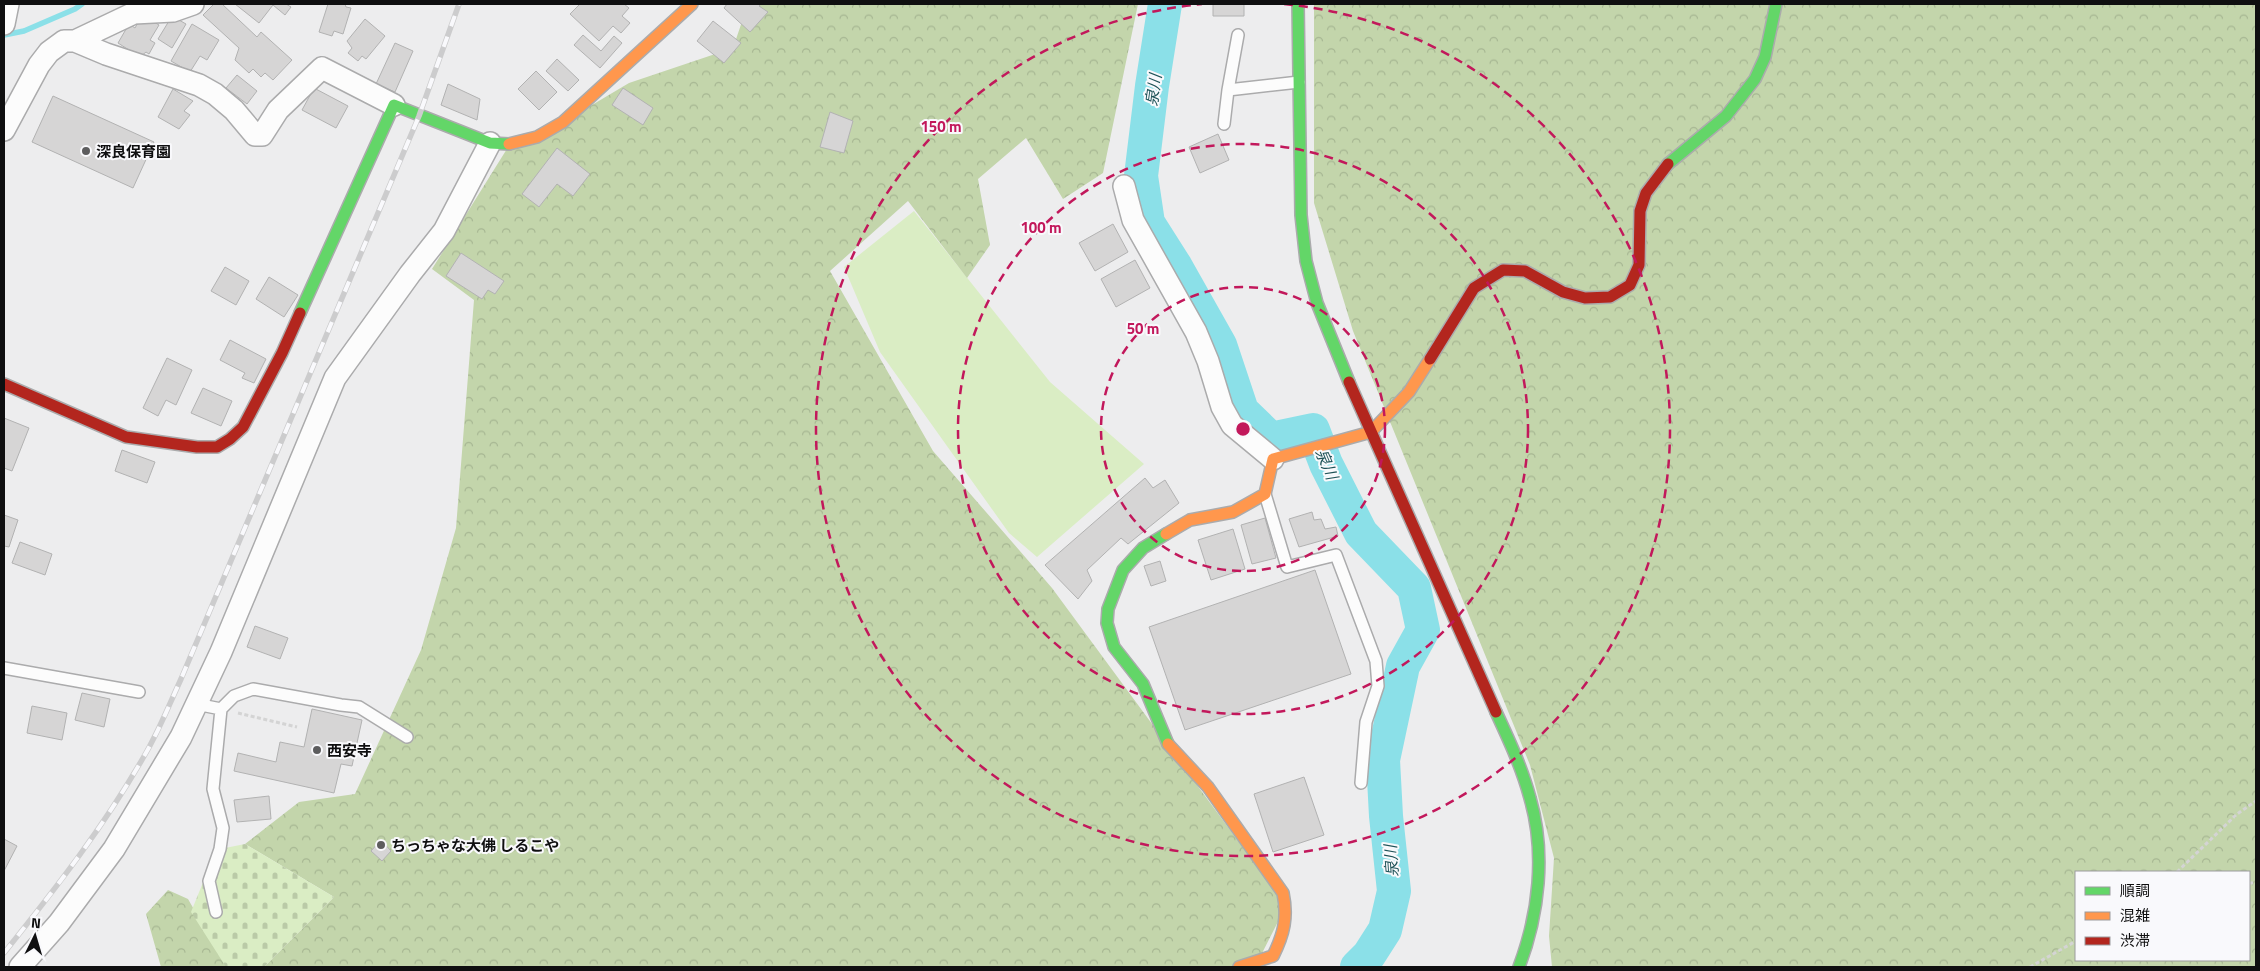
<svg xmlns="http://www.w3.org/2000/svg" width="2260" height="971" font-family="'Titillium Web','Noto Sans JP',sans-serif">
	<defs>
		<pattern id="forest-crowns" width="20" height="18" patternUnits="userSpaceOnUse" patternTransform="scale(1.25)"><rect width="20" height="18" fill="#c3d5ab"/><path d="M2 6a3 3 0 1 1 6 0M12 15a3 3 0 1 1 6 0" fill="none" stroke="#a6b692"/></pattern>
		<pattern id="cemetery-stones" width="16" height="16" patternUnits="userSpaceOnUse" patternTransform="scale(1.25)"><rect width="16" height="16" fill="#daedc4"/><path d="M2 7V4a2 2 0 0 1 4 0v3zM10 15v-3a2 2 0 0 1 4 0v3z" fill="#bacaa7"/></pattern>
	</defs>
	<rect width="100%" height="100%" fill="#ededee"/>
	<path fill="#daedc4" d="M914 211 1050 382 1144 464 1037 557 1009 533 880 352 844 267Z"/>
	<path fill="url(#forest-crowns)" fill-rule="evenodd" d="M748 4H1138L1103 173 1063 199 1026 138 978 179 990 245 967 278 908 201 830 271 933 451 1052 588 1286 906 1255 967H264L334 897 245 844 299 802 355 794 421 650 456 528 474 300 432 269 510 144 565 121 629 83 733 48Z
		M1314 4H2256V967H1552L1549 936 1554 858 1530 765 1353 331 1314 203ZM2076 872H2249V960H2076Z
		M168 890 188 899 227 967H161L146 914Z"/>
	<path fill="url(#cemetery-stones)" d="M245 844 334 897 264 967H226L191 912 217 848 220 849Z"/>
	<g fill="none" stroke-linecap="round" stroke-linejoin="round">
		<path stroke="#8be0e8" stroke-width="5.5" d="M4 35 24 31 75 9 82 4"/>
		<path stroke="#8be0e8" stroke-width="34" d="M1165 4 1152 86 1141 176 1148 223 1176 267 1220 345 1242 411 1271 439 1313 430 1326 464 1361 533 1414 588 1423 630 1403 666 1383 760 1386 816 1394 891 1385 930 1369 955 1357 967"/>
	</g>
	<path fill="#d6d5d5" stroke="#b2b2b2" d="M214 4H222L257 37 261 32 292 60 273 80 265 73 261 77 253 69 249 73 235 60 239 48 203 15Z
		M235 4H286L291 7 285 15 273 5 259 23Z
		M325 4H345L346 7 351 8 343 34 334 31 332 36 319 32 328 4Z
		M580 4H624L629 8 622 16 630 23 621 33 613 26 599 41 570 14Z
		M727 4H761L759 6 768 12 750 32 724 8Z
		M1213 4H1244V16H1213Z
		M142 15 159 25 150 40 155 43 149 54 146 52 140 57 118 43 129 24 135 28Z
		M172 16 186 24 172 48 158 39Z
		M365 19 385 36 366 59 362 56 358 61 348 53 352 48 347 41Z
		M713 21 741 43 724 63 697 41Z
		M192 24 219 40 207 60 200 56 190 72 171 61Z
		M583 35 601 51 614 36 622 43 600 68 574 45Z
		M395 43 413 51 395 92 376 84Z
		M557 59 579 80 568 91 546 71Z
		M536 71 557 92 539 110 518 89Z
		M237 75 257 91 247 104 226 88Z
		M448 84 480 99 477 120 441 105Z
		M314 88 348 106 336 128 302 110Z
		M623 88 653 108 643 125 612 105Z
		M173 89 193 101 184 111 190 115 179 129 158 117Z
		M53 96 154 142 133 188 32 142Z
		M830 112 853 121 844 153 820 147Z
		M1218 134 1229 160 1200 173 1189 147Z
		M557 148 590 174 573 196 557 184 539 207 522 194Z
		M1113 224 1128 252 1095 271 1079 243Z
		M461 253 504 281 495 294 488 290 482 299 446 276Z
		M1135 260 1150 288 1116 307 1101 279Z
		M225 267 249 281 236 305 211 291Z
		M269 277 298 295 284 317 256 299Z
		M230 340 266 359 254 383 242 378 245 373 220 360Z
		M167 358 192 370 176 405 166 400 158 416 143 408Z
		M203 388 232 401 221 426 191 413Z
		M4 418 29 428 12 471 4 468Z
		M122 450 155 462 147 483 115 471Z
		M1145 478 1153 488 1165 480 1179 503 1128 544 1121 538 1087 570 1092 581 1078 599 1045 565Z
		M1312 512 1314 520 1321 519 1325 529 1336 527 1338 536 1299 547 1289 519Z
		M4 515 18 520 9 547 4 546Z
		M1265 518 1276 558 1252 564 1241 525Z
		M1233 529 1245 569 1211 580 1198 540Z
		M20 542 52 554 45 575 12 563Z
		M1160 561 1166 581 1151 586 1144 566Z
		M1315 570 1351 674 1185 730 1149 627Z
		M255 626 288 638 280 659 247 647Z
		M82 693 110 699 104 727 75 720Z
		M32 706 67 713 62 740 27 733Z
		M312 709 362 720 352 766 341 764 334 793 234 771 238 753 276 762 280 742 304 747Z
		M1304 777 1324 835 1273 852 1254 794Z
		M269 796 271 819 237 822 234 800Z
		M4 839 17 846 4 871Z
		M381 840 391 851 382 861 371 851Z"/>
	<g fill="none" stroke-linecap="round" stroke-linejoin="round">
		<g stroke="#ababac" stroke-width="14">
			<path id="lane" d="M1228 90 1299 82
				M1224 124 1228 90 1238 35
				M1265 494 1287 567 1336 555 1376 661 1378 686 1366 722 1361 783
				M4 668 139 692
				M196 704 221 709 234 696 253 689 341 705 359 707 407 737
				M216 912 209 881 220 849 223 828 213 789 221 709"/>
		</g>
		<g stroke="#ababac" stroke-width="24">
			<path id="street" d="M4 24 8 4
				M75 41 134 13 173 11 193 4
				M4 130 39 65 49 52 64 41H75L106 54 199 85 215 94 234 110 255 135H262L278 110 322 68 394 105
				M1124 186 1133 220 1196 332 1208 361 1222 407 1232 425 1273 459
				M20 967 59 923 114 849 181 737 221 652 335 378 410 274 444 231 490 143"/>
		</g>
		<g stroke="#ababac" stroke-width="14">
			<path id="fast" d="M1298 4 1301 215 1306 261 1317 303 1349 382
				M1668 164 1726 116 1755 79 1765 57 1776 4
				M300 313 394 105 490 143 509 144
				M1166 534 1143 548 1123 570 1108 609 1107 623 1114 647 1143 684 1168 744
				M1496 712C1509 740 1522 768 1530 798 1546 853 1539 914 1519 967"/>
		</g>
		<g stroke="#ababac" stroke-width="14">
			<path id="slow" d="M509 144 537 137 563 122 692 4
				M1166 534 1190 520 1233 512 1265 494 1273 459 1371 432 1409 392 1430 359
				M1168 744 1208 787 1283 893C1288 917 1284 934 1273 956L1239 967"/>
		</g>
		<g stroke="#ababac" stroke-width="14">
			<path id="jam" d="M1430 359 1474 288 1503 270 1525 271 1563 292 1585 298 1610 297 1630 285 1639 265 1640 211 1646 193 1668 164
				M1349 382 1496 712
				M4 384 126 437 197 447H217L230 439 243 427 282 353 300 313"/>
		</g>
		<path stroke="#d4d4d4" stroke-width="3" stroke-dasharray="4 2.5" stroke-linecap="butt" d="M238 713 297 727
			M2177 872 2237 814 2256 801
			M2249 883H2256
			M2030 967 2076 941"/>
		<use href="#lane" stroke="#fcfcfc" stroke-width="11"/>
		<use href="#street" stroke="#fcfcfc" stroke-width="21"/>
		<use href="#fast" stroke="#63d668" stroke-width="11"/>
		<use href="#slow" stroke="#ff974d" stroke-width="11"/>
		<use href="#jam" stroke="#b3261e" stroke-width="11"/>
		<g stroke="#cccccd" stroke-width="5.5">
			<path id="rail" d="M4 953C56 888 106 824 147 751 160 728 170 703 181 679L419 116 459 4"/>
		</g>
		<use href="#rail" stroke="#f9f9fc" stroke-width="4" stroke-dasharray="11" stroke-linecap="butt"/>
	</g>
	<g fill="none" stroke="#c2185b" stroke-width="2.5" stroke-dasharray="9 6">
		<circle cx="1243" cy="429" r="142"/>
		<circle cx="1243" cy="429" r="285"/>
		<path d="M1284 4A427 427 0 1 1 1202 4"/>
	</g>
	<g fill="#5d5d5e" stroke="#f9f9fc" stroke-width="2">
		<circle cx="86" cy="151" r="5"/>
		<circle cx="317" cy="750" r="5"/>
		<circle cx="381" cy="845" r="5"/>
	</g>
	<g text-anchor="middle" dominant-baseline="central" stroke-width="4" stroke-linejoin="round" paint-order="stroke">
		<g font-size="15" font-weight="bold" fill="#0f0f10" stroke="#f9f9fc" text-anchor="start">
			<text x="96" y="151">深良保育園</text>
			<text x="327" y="750">西安寺</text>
			<text x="391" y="845">ちっちゃな大佛 しるこや</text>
		</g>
		<g font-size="16" font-style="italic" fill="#1f5358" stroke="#f9f9fc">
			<text transform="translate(1153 90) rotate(-82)">泉川</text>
			<text transform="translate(1327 464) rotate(67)">泉川</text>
			<text transform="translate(1391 861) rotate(-94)">泉川</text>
		</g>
	</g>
	<circle cx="1243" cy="429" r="8" fill="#c2185b" stroke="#f9f9fc" stroke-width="2.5"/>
	<g font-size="15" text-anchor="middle" font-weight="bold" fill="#c2185b" stroke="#f9f9fc" stroke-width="4" stroke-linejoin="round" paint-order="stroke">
		<text x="941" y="132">150 m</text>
		<text x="1041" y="233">100 m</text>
		<text x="1143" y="334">50 m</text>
	</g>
	<rect width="2260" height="971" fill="none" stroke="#0f0f10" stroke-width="10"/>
	<rect x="2075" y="871" width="175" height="90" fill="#f9f9fc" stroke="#9b9b9e"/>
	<rect x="2085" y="887" width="25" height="8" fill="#63d668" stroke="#9b9b9e"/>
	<text x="2120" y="896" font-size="15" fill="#0f0f10">順調</text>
	<rect x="2085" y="912" width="25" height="8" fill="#ff974d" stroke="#9b9b9e"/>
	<text x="2120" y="921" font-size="15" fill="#0f0f10">混雑</text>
	<rect x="2085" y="937" width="25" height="8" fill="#b3261e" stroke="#9b9b9e"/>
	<text x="2120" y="946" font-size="15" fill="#0f0f10">渋滞</text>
	<g transform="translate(35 936) rotate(5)" stroke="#f9f9fc" stroke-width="4" paint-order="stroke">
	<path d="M0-4L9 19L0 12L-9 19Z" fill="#0f0f10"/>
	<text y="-8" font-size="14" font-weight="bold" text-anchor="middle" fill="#0f0f10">N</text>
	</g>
</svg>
